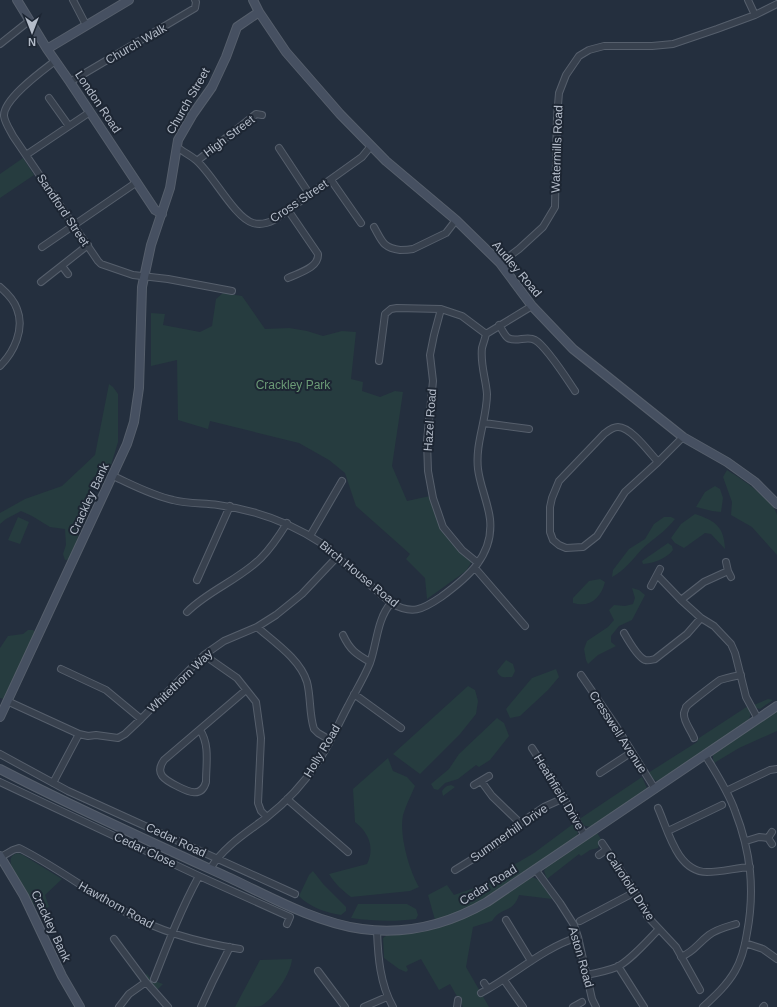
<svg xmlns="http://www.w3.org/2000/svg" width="777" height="1007" font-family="Helvetica,sans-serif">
	<rect width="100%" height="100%" fill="#242f3e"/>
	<path fill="#263c3f" d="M23 158 34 175 0 198V174Z
		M223 293 242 296 265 329 289 328 307 331 323 336 342 331 356 332 351 379 363 382 362 391 380 397 395 391 403 392 392 466 407 501 430 496 442 525 472 561 466 571 427 599 425 578 406 559 410 554 356 506 345 473 329 460 299 443 210 421 208 429 178 420 177 360 151 366V313L165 314 163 325 200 332 212 326 216 299Z
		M109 384 113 387 118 394V442L111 465 101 477H93L90 497 78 518V537L70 559 65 560 63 554 66 545 65 529 50 527 32 516 21 511 6 519 0 524V513L25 499 62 486 95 455Z
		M727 470C740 478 773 499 777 515 777 523 777 545 777 555L752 527 731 515 732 502 723 477Z
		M715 486 720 489 723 498 721 512 712 511 696 507 705 492Z
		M695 514C716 521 724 527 725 549L711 534 705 533 684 548 675 543 671 538 681 524Z
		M18 517 29 522 20 544 8 540Z
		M664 517H671L675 519C666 531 653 539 642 549 633 559 624 571 612 577L613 570 629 549 645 539 654 524Z
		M668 543 672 546 673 550C666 559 654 563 643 564L642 561Z
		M600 579 605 582C601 598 590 608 573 603V598L589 581Z
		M632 588 639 590 645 595 632 620 619 626 611 636V642L616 646 598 655 588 664 586 660 584 649 587 641 608 627 614 620 609 610 614 605 625 606 633 604 635 598Z
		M28 630H33L36 633 5 699 0 698V648L8 636 23 634Z
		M506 660 513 664 515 671 512 677C505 677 500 679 497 671Z
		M556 669 559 677 548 690 520 716 510 718 506 709 532 678Z
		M468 686 475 690 478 701 476 714 460 734 420 774 393 754Z
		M768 699 773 700 760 709 756 708 754 705Z
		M748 706C752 716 751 718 743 725L663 780 658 781 651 779 648 773 697 742 699 738Z
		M777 711V731L739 748 714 763 713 759V755Z
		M497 718 504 723 509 736 490 760 479 767 476 765 458 779 445 783 438 790 434 789 431 784 449 769 459 754Z
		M388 758 393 771 407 777 415 786C411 795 406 805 403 815 399 835 409 870 419 887L410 891 351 897C342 890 335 884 329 874L367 864C375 848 369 833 355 822L353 789Z
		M642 777 647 788 644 791 591 827 581 825 578 820Z
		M451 785 455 787 443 796 442 791C445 787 446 786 451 785Z
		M573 824 578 832 577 836 573 840C560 848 547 857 534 865 504 886 472 911 435 920L428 895 447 885 454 895 483 885 500 873 534 853Z
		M597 833 603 842 599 844 598 848 590 850 581 856 579 854 547 879 544 871 546 868Z
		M18 853 23 855 62 879 45 895 49 907 38 911 12 868C10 861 9 855 18 853Z
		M313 871 324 885 346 907V911L341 915C327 913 309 907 299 896L309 875Z
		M532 877 539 880 552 899 519 895C513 914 501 906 492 921L473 927 466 967 489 1007H463L450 984 439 990 421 959 406 966 408 970 406 972 399 969 384 958 383 938 386 936C403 934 421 933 438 928 473 917 502 898 532 877Z
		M358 904H407L416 909 418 915 416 919C394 922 373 921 351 918Z
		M292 959C291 973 274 999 261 1006 255 1007 242 1007 235 1007L260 960Z
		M147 974 152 980 163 984 157 990 144 976Z"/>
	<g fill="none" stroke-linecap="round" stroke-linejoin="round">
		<g stroke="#565f6c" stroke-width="8">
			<path id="street" d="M73 0 86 25
				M748 0 755 15
				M0 44 29 21
				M55 61C42 71 3 99 4 116 5 123 10 130 13 136L98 261 101 264 133 275 168 279 232 291
				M70 82 195 8 196 2 195 0
				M49 98 69 126
				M177 147C183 152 192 156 197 161 213 175 235 218 253 223 260 225 268 223 274 220L362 157 371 146
				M279 148 310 195
				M26 155 90 112
				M197 161 256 114 262 115
				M331 180 361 223
				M374 227C382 241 383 248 400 250 405 250 408 250 413 249L446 233 456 220
				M42 247 137 182
				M500 263 519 249 543 227 555 207 557 117 559 93 566 75 579 56 589 50 604 46H652L673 44 717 29 755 15 777 4
				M62 266 68 274
				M288 278C298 273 319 268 318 254L288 210
				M41 282 88 245
				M0 287C7 293 14 300 17 309 25 329 14 352 0 366
				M441 309 434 335 430 355 433 381 427 441 428 471 433 498 443 527 462 550 478 563
				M499 325C502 329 504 335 508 338 516 343 527 335 535 340 546 346 567 379 575 391
				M379 361 385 314 391 309 397 308 441 309 462 316 486 334
				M484 423 529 429
				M658 462C649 452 631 427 618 427 612 427 608 431 604 434L559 481 552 498 550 507V532L553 540 559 545 566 548 583 547 597 536 625 492 658 462 683 437
				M113 476C133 485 151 495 173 500 188 504 203 503 218 505 256 510 289 522 321 543L391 603C412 615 422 610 441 597 467 578 494 556 490 519 488 502 480 486 478 469 475 443 487 419 487 394 486 379 480 364 482 348 483 344 485 339 486 334L532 306
				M310 536 342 481
				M726 562 728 571 731 577
				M475 568 525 626
				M657 575 681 600 701 618 714 626 731 644 735 653 746 697 758 719
				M197 580 230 506
				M651 586 660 569
				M681 600 704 582 728 571
				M187 612C209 590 239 580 261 558 271 548 279 536 287 523
				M257 627C274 642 300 659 307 682 311 697 309 714 314 729L318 733 330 740
				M624 633C628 640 638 657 645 660 648 661 651 660 655 659L687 634 701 618
				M343 635C350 650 356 654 370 662
				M204 655 237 678 256 702 261 738 258 803 261 811 267 817
				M61 669 106 690 141 719
				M581 675 616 726 655 789
				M354 694 401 728
				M7 701 79 734 88 736 96 735 118 738 125 734 141 719 204 655 224 641 257 627 276 615 302 594 337 557
				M200 730C210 745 206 764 206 782 201 799 187 791 177 786 165 780 154 774 164 760L246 690
				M694 738C691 730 683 721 684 713 684 712 686 708 686 707 688 704 717 682 720 680 727 678 734 676 741 675
				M532 748 564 798 585 836
				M0 754 68 791 295 894
				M600 773 632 752
				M481 781 492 796 520 823
				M0 782 199 876 290 917 287 924
				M53 783 79 734
				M474 785 489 776
				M726 791 770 770 777 769
				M287 799 348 852
				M658 808C668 830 677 872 707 872 721 872 736 868 750 867
				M668 831 722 805
				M746 841 759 837 768 838
				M602 843 635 892 647 916 676 947 700 990
				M772 844 768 838 772 832
				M599 855 606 850
				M1 857 13 850 19 848C57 867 90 893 127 913 160 932 202 943 240 949
				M210 869C223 847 246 833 266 818 289 800 309 778 324 752 333 737 340 721 348 706 355 692 364 678 370 663 377 643 377 619 391 603
				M535 869 560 903 574 925 578 937 592 999 596 1007
				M455 870 497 844 520 823 544 807 564 798
				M506 920 531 961
				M580 921 635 892
				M377 931C378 957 380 984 393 1007
				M114 939 146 982 168 1007
				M745 943 763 949 777 959
				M681 957C695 951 697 944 709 935 717 929 726 927 736 924
				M618 966 644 1007
				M318 971 345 1007
				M586 975C597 973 607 971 617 967 631 960 647 941 659 929
				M154 979C168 943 181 909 199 876
				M504 980 523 1007
				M488 989C519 971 544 948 578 937
				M481 993 488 989 484 983
				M119 1007 129 994 146 982
				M201 1007 212 983 230 947
				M364 1007 387 997
				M457 1007 458 1000
				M573 1007 582 1002
				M703 1007C715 996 727 985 735 971 742 959 745 946 747 933 755 890 751 852 735 811 728 791 716 773 705 755
				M763 1007 764 1006"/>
		</g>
		<g stroke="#565f6c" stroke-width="10">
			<path id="secondary" d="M17 0 47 49 70 82 155 210 162 214
				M253 0 259 12 286 52 340 114 386 161 456 220 500 263 532 306 573 349 683 437 727 462 755 482 777 504
				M47 49 129 0
				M0 717 127 444 134 422 139 388 142 287 151 245 170 188 178 140 193 114 212 87 226 57 237 27 259 12
				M0 769C75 808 153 843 230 878 270 897 317 923 362 929 406 935 449 924 487 902L777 706
				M0 856 24 896 62 976 80 1007"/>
		</g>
		<use href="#street" stroke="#38414e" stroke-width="6"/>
		<use href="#secondary" stroke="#465061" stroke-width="8"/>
	</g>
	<g text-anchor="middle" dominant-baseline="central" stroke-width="4" stroke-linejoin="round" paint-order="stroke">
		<g font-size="12" fill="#b4bcc9" stroke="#1d2633">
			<text transform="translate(136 44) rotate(-30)">Church Walk</text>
			<text transform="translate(188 101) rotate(-60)">Church Street</text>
			<text transform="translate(98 102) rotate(56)">London Road</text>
			<text transform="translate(229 136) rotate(-37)">High Street</text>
			<text transform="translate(557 149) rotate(-88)">Watermills Road</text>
			<text transform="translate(299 201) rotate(-34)">Cross Street</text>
			<text transform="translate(63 210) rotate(56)">Sandford Street</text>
			<text transform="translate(517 269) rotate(50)">Audley Road</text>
			<text transform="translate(430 420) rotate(-86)">Hazel Road</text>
			<text transform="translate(89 499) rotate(-65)">Crackley Bank</text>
			<text transform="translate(359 574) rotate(39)">Birch House Road</text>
			<text transform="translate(180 681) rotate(-44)">Whitethorn Way</text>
			<text transform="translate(618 732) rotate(57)">Cresswell Avenue</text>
			<text transform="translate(322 751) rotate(-59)">Holly Road</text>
			<text transform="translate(559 792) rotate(59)">Heathfield Drive</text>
			<text transform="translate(509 833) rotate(-35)">Summerhill Drive</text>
			<text transform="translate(176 840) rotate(25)">Cedar Road</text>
			<text transform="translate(145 850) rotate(25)">Cedar Close</text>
			<text transform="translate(488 885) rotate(-32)">Cedar Road</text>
			<text transform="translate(630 886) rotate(57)">Calrofold Drive</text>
			<text transform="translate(116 905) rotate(29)">Hawthorn Road</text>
			<text transform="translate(51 926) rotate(65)">Crackley Bank</text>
			<text transform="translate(581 957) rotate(74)">Aston Road</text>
		</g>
		<g font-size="12" fill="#6b9a76" stroke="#1d2633">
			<text x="293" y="385">Crackley Park</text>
		</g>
	</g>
	<g transform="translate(32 32) rotate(180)" stroke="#1d2633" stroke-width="3" paint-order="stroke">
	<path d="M0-3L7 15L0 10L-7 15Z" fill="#b4bcc9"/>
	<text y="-6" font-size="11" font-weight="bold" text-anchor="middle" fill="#b4bcc9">N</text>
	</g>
</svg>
